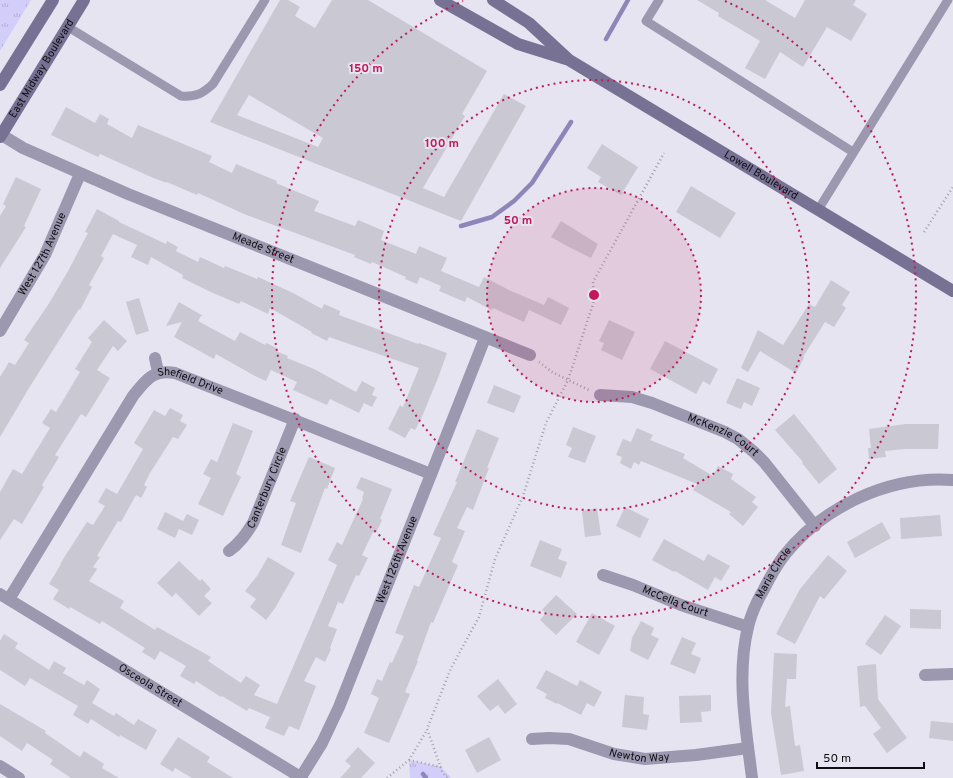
<svg xmlns="http://www.w3.org/2000/svg" width="953" height="778" font-family="Overpass,sans-serif">
	<defs>
		<pattern id="park-tufts" width="24" height="20" patternUnits="userSpaceOnUse"><rect width="24" height="20" fill="#d3cdf9"/><path d="M3 7l-1-3M5 7V3M7 7l1-3M15 17l-1-3M17 17v-4M19 17l1-3" fill="none" stroke="#b4afd4"/></pattern>
	</defs>
	<rect width="100%" height="100%" fill="#e6e4f0"/>
	<path fill="url(#park-tufts)" d="M0 0H31L0 51Z
		M409 760 441 767 451 778H410Z"/>
	<g fill="none" stroke-linecap="round" stroke-linejoin="round">
		<path stroke="#8e86b8" stroke-width="4.5" d="M606 39 628 0
			M461 226 492 217 514 201 532 183 571 122
			M423 774 426 778"/>
	</g>
	<path fill="#c9c8d3" fill-rule="evenodd" d="M280 0H288L300 7 295 16 315 28 332 0H368L487 71 462 114 465 116 423 188 444 197 504 94 526 106 461 221 210 122ZM249 95 323 138 318 147 237 115Z
		M697 0H765L795 18 805 0H856L853 5 867 14 851 41 827 27 803 67 780 52 765 79 745 68 760 41 718 16 719 13Z
		M66 107 95 123 100 114 109 119 107 124 132 138 138 125 212 156 209 162 232 173 236 164 277 181 276 183 319 201 314 211 355 226 358 220 384 231 381 240 416 254 419 246 447 258 441 271 479 287 484 277 511 291 544 305 548 297 569 308 561 325 529 310 524 322 493 308 492 310 467 297 465 302 439 291 441 286 420 277 417 284 405 279 406 277 372 262 371 264 354 257 355 255 244 214 198 193 197 195 167 182V183L151 177 100 154 98 157 51 135Z
		M602 144 638 167 621 195 598 182 601 177 587 168Z
		M16 177 41 189 24 226 26 227 0 268V216L6 206 3 204Z
		M691 186 736 213 720 238 676 212Z
		M97 209 119 221V222L166 244 167 241 178 247 176 251 198 262 200 257 224 268 225 266 257 279 258 277 293 293 322 309 324 304 340 311 339 315 418 344 419 343 447 353 438 378 421 419 415 430 411 428 405 438 388 429 400 405 403 407 419 368 329 337 327 341 311 333 312 332 270 308 268 314 241 301 239 304 213 293 182 278 183 275 151 257 148 265 131 257 137 245 113 234 101 256 104 258 89 285 92 287 80 310 79 309 29 388 0 437V377L9 362 15 365 29 343 24 340 48 305 67 273 88 233 85 232Z
		M561 221 598 244 591 258 567 246 551 237Z
		M831 280 850 292 842 305 846 308 834 327 825 322 803 357 804 358 796 373 760 351 748 372 741 368 758 330 783 345 809 304 815 307Z
		M139 298 149 331 136 335 126 302Z
		M179 302 203 316H201L198 321 235 341 240 332 265 345 266 343 277 348 276 351 288 356 287 358 314 369 356 392 362 381 375 388 372 395 377 397 372 407 364 403 359 413 330 399 327 405 293 390 297 382 271 370 266 381 255 376 216 354 214 359 174 337 182 322 166 326Z
		M104 320 127 341 118 351 113 346 97 370 110 378 86 417 81 414 55 455 59 457 42 485 44 487 22 524 14 519 0 540V492L13 469 22 474 50 428 42 423 51 409 56 412 80 372 75 369 92 342 88 338Z
		M609 320 635 332 622 360 601 350 604 343 599 341Z
		M665 341 718 369 710 385 703 381 696 394 650 369Z
		M737 378 760 388 752 406 744 402 741 409 726 403Z
		M494 385 521 396 514 413 487 403Z
		M170 408 183 415 180 421 187 425 178 439 173 437 150 473 144 485 147 487 141 498 136 495 121 522 118 521 97 556 100 557 93 567 97 569 89 581 124 601 120 608 155 630 157 627 211 657 208 661 241 683 246 676 260 685 254 695 277 704 337 565 328 560 337 542 342 545 363 499 362 498 364 492 356 488 361 477 392 489 380 519 382 520 376 533 373 532 362 555 368 558 359 576 356 575 343 604 338 602 328 626 337 629 330 648 331 649 325 662 316 657 304 681 316 686 299 730 289 726 284 736 265 728 270 717 249 708 247 711 222 696 221 697 196 681 194 684 180 676 186 666 160 651 155 660 142 652 145 648 102 621 100 624 70 607 69 609 53 599 59 590 49 584 61 564H60L87 522 93 525 105 506 98 502 106 488 117 494 143 449 134 443 154 410 165 416Z
		M794 414 811 435 837 469 819 484 802 463 803 462 775 430Z
		M233 423 253 431 236 474 241 477 232 496 223 516 198 504 211 478 203 474 211 459 217 462Z
		M906 424H939L938 449H905L885 451 886 457 869 459 868 448H871L869 429Z
		M573 427 596 436 585 463 568 457 572 448 566 445Z
		M637 428 653 435 650 440 685 454 683 458 713 476 718 466 733 474 731 479 756 497 752 502 758 507 743 526 729 514 731 512 693 490 697 484 641 461 639 465 634 462 631 469 620 463 622 457 616 455 623 439 631 442Z
		M477 429 499 438 487 468H489L473 510 467 507 457 528 465 531 452 562 458 565 433 623 431 622 417 661H418L405 692 410 694 389 743 364 733 379 698 371 694 377 679 382 681 390 662 392 663 404 636 395 633 414 585 419 587 441 538 433 535 457 482H455Z
		M309 457 335 468 327 489 325 488 301 553 281 545 296 503 290 501Z
		M625 507 649 519 640 538 616 526Z
		M597 508 601 535 585 537 582 511Z
		M165 512 183 521 187 514 199 520 192 535 179 529 175 538 157 529Z
		M940 515 942 536 901 539 900 518Z
		M882 522 891 538 855 558 847 542Z
		M664 539 704 561 708 554 730 566 721 581 715 577 708 590 675 571 674 572 652 560Z
		M540 540 562 549 558 559 567 562 561 578 530 566Z
		M828 555 847 571 824 599 820 596 795 644 776 634 800 589Z
		M268 557 295 573 275 608 266 620 250 607 256 599 245 591 257 576Z
		M179 561 200 581 202 579 211 589 204 596 212 603 199 616 176 593 172 597 157 583Z
		M556 595 577 614 556 635 540 620 546 613 542 610Z
		M910 609 941 610V629L910 628Z
		M592 613 615 626 599 655 576 642Z
		M885 615 901 626 881 655 865 644Z
		M641 621 654 628 651 635 659 639 648 660 630 651 632 638Z
		M4 634 18 643 15 648 49 670 54 661 66 668 63 673 84 685 87 680 100 689 92 703 114 716 116 713 134 725 138 719 157 730 146 750 120 735 119 737 91 719 88 724 73 715 78 706 30 678 25 686 0 670V641Z
		M682 637 696 643 691 654 701 658 695 674 670 664Z
		M774 653 797 654 796 679H787L785 707 790 706 795 746 800 745 804 771 781 775 771 713Z
		M876 664 878 699 907 738 887 753 873 734 881 728 865 706 860 707 857 666Z
		M546 670 577 686 580 680 602 692 594 707 587 703 581 715 557 703V704L545 698 547 694 536 688Z
		M498 679 517 704 505 714 498 705 490 711 477 696Z
		M625 695 644 697 643 714 649 715 647 730 622 727Z
		M711 695V711L701 712 702 722 680 723 679 696Z
		M0 704 46 731 45 733 80 757 84 751 104 764 102 768 119 778H71L50 764 53 760 27 743 22 751 0 736Z
		M931 721 953 723V741L929 738Z
		M178 737 210 757 207 762 233 778H192L175 768 173 772 160 764Z
		M489 737 501 760 477 773 465 750Z
		M358 747 375 763 361 778H340L351 766 345 761Z"/>
	<g fill="none" stroke-linecap="round" stroke-linejoin="round">
		<path stroke="#a2a0aa" stroke-width="2.5" stroke-dasharray="1 3" stroke-linecap="butt" d="M924 232 953 187
			M539 362 552 372 589 390
			M409 760 441 767
			M387 778 409 760 427 730
			M447 778 442 771 427 729 451 668 479 617 495 559 523 496 546 423 568 380 594 301 593 282 664 153"/>
		<path stroke="#9b98af" stroke-width="9" d="M659 0 646 21 853 152
			M68 27 181 96C196 97 202 94 213 84L265 0
			M818 210 948 0"/>
		<g stroke="#9b98af" stroke-width="12">
			<path id="s1" d="M0 134 23 148 128 194 530 355"/>
			<path id="s2" d="M0 331 45 255 80 174"/>
			<path d="M155 358 158 372"/>
			<path id="s3" d="M600 395 632 397 652 403 725 432 738 439 754 452 764 462 815 526"/>
			<path id="s4" d="M229 551C240 543 246 534 253 523L295 419"/>
			<path id="s5" d="M603 575 633 585 681 605 748 627"/>
			<path id="s6" d="M0 594 302 778"/>
			<path id="s7" d="M9 599 133 396C146 380 153 369 175 373L431 474"/>
			<path d="M925 675 953 674"/>
			<path id="s8" d="M532 739 549 738 569 739 614 754 645 759 696 755 748 748"/>
			<path d="M0 766 19 778"/>
			<path id="s9" d="M301 777 322 743 339 707 485 338"/>
			<path id="s10" d="M752 778C746 728 736 677 748 627 751 614 756 603 763 591 769 579 775 568 783 557 822 507 889 475 953 480"/>
		</g>
		<g stroke="#777293" stroke-width="12">
			<path d="M440 0 518 44 566 59"/>
			<path id="s11" d="M493 0 529 23 569 60 953 291"/>
			<path d="M0 85 53 0"/>
			<path id="s12" d="M0 137 84 0"/>
		</g>
	</g>
	<circle cx="594" cy="295" r="107" fill="#c2185b" fill-opacity=".12"/>
	<g fill="none" stroke="#c2185b" stroke-width="2" stroke-dasharray="2 4">
		<circle cx="594" cy="295" r="107"/>
		<circle cx="594" cy="295" r="215"/>
		<path d="M725 1A322 322 0 1 1 463 1"/>
	</g>
	<g text-anchor="middle" dominant-baseline="central" stroke-width="4" stroke-linejoin="round" paint-order="stroke">
		<g font-size="11" fill="#0f0e12" stroke="#e6e4f0">
			<text stroke="none"><textPath href="#s12" startOffset="80">East Midway Boulevard</textPath></text>
			<text stroke="none"><textPath href="#s11" startOffset="321">Lowell Boulevard</textPath></text>
			<text stroke="none"><textPath href="#s1" startOffset="287">Meade Street</textPath></text>
			<text stroke="none"><textPath href="#s2" startOffset="88">West 127th Avenue</textPath></text>
			<text stroke="none"><textPath href="#s7" startOffset="306">Shefield Drive</textPath></text>
			<text stroke="none"><textPath href="#s3" startOffset="131">McKenzie Court</textPath></text>
			<text stroke="none"><textPath href="#s4" startOffset="75">Canterbury Circle</textPath></text>
			<text stroke="none"><textPath href="#s9" startOffset="238">West 126th Avenue</textPath></text>
			<text stroke="none"><textPath href="#s10" startOffset="212">Maria Circle</textPath></text>
			<text stroke="none"><textPath href="#s5" startOffset="77">McCella Court</textPath></text>
			<text stroke="none"><textPath href="#s6" startOffset="176">Osceola Street</textPath></text>
			<text stroke="none"><textPath href="#s8" startOffset="110">Newton Way</textPath></text>
		</g>
	</g>
	<circle cx="594" cy="295" r="6" fill="#c2185b" stroke="#e6e4f0" stroke-width="2"/>
	<g font-size="12" text-anchor="middle" font-weight="bold" fill="#c2185b" stroke="#e6e4f0" stroke-width="4" stroke-linejoin="round" paint-order="stroke">
		<text x="366" y="72">150 m</text>
		<text x="442" y="147">100 m</text>
		<text x="518" y="224">50 m</text>
	</g>
	<path d="M817 762v6h107v-6" fill="none" stroke="#0f0e12" stroke-width="2"/>
	<text x="823" y="762" font-size="12" fill="#0f0e12" stroke="#e6e4f0" stroke-width="3" paint-order="stroke">50 m</text>
</svg>
